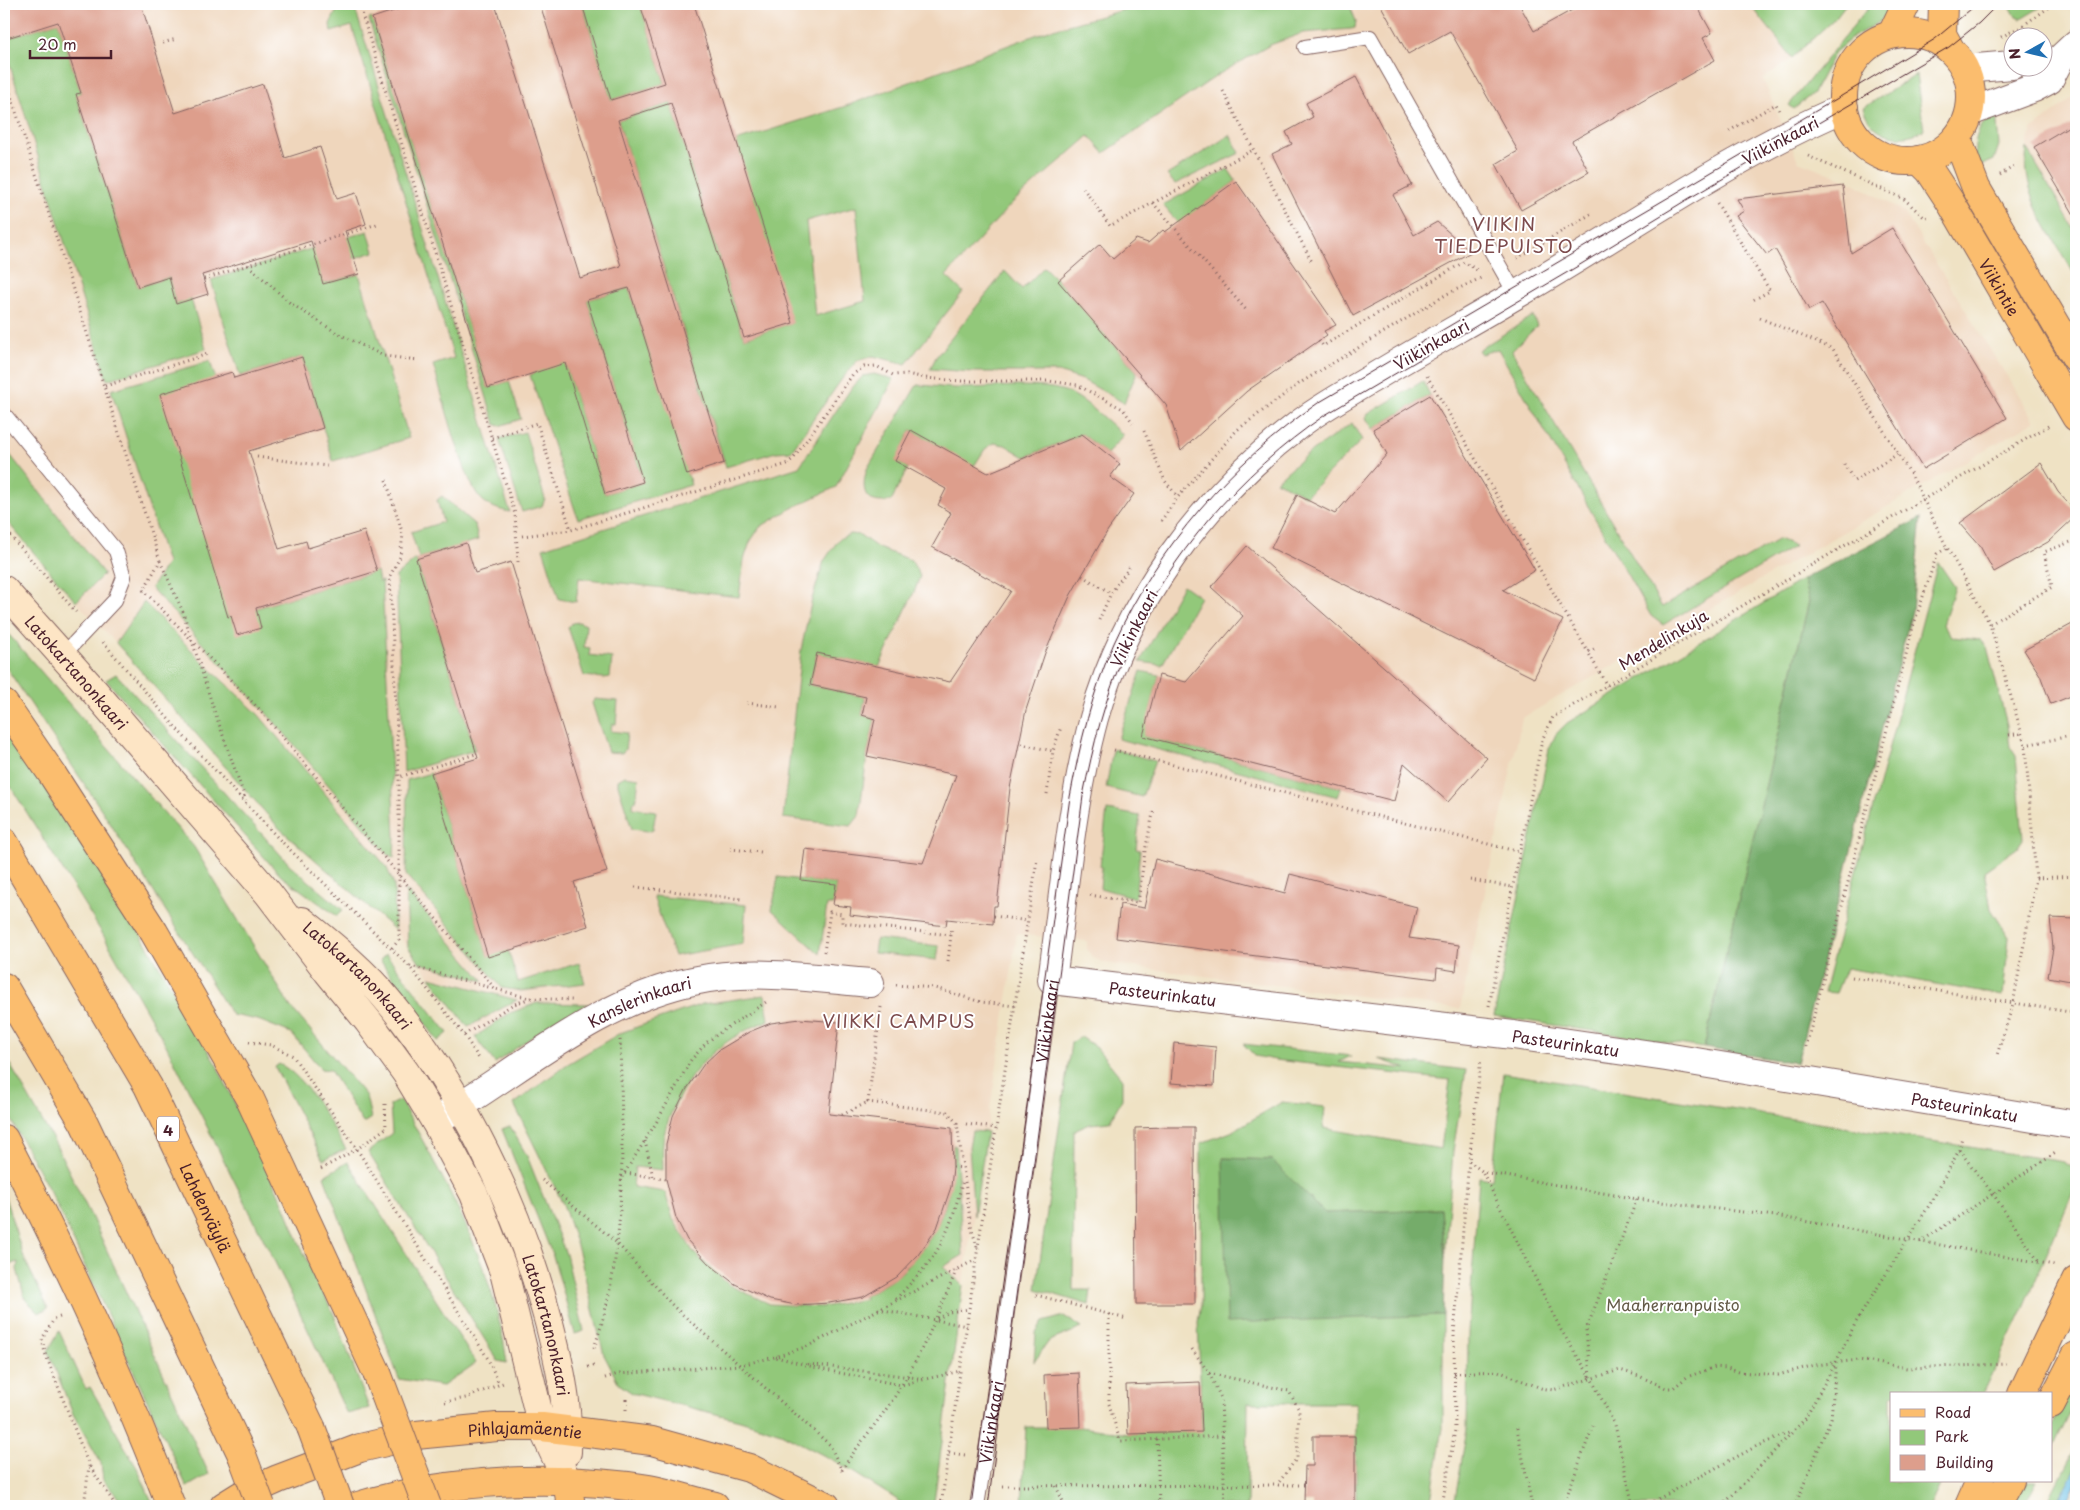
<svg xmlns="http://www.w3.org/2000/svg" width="2080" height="1510" font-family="'Playpen Sans',sans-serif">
	<rect width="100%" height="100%" fill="#fff"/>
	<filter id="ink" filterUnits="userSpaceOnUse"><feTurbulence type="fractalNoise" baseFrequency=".02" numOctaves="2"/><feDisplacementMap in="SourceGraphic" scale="10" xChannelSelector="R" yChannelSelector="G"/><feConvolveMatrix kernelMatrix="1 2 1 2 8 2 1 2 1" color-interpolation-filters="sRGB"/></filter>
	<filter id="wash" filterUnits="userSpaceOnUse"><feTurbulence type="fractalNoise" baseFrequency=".0096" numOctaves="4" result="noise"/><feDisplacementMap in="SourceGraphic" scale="20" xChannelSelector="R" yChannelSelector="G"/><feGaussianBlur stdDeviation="1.12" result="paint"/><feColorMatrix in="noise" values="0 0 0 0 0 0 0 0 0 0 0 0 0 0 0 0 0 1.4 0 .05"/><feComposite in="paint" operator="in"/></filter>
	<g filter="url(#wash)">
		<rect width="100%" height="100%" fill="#efe2c4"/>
		<path fill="#efd6bc" d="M4 4H1846L1836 17 1792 58 1763 79 1798 161 1850 181 1904 212 2035 421 1522 718 1460 1009 1104 963 1092 957 1087 949V941L1017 934 963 1285 934 1502 931 1506H909L840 1464 781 1433 740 1420 632 1393 619 1384 604 1355 579 1252 563 1204 495 1063 395 930 279 828 116 643 76 602 4 518Z
			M2076 95V277L2036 206 2025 168V159L2029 137 2033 129Z"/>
		<path fill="#92c87a" stroke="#6e7452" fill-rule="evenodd" d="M340 4 354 5 510 512C499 510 490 507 482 500 464 484 442 392 433 365L454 358 352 26 331 32 330 24Z
			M582 4H640L665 83 611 100Z
			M1145 4H1349L1356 21 1355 28 1351 29 1303 33 1270 45 1221 73 1104 153 1089 136 1013 202 946 276 963 292 906 364 873 356 857 361 842 379 791 451 776 452 726 467 618 120 671 103 744 338 792 323 736 141 846 106 1046 31ZM856 207 865 301 815 316 806 221Z
			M1750 4H1846L1836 17 1792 58Z
			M1871 4H1892L1881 21 1853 37 1835 52 1813 93 1794 109 1789 105Z
			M2011 4H2046L2021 19 2016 17 2010 6Z
			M372 18 488 388 509 381 521 419 499 426 495 424 369 19Z
			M58 22 81 93 76 95 138 287 169 277 176 304 191 299 206 349 107 380 4 46V39Z
			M1916 75 1924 130C1899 143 1872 136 1863 108Z
			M1996 112 1999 145 1994 160 1976 168C1973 143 1974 128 1996 112Z
			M1230 135 1240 153 1175 184 1167 175Z
			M2027 148 2076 233V277C2054 238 2020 195 2027 148Z
			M1228 169 1236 181 1196 210 1195 244 1163 205Z
			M368 231 374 252 319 269 324 284 359 274 409 438 333 461 302 357 240 376 211 280Z
			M1044 267 1058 281 1137 372 1124 403 1083 380 1058 372H972L930 369 936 357 1005 271 1022 289Z
			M629 288 691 485 578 519 530 375 537 372 521 322 550 313 605 494 643 482 587 300Z
			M1533 316 1537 326 1512 351 1662 607 1779 539 1795 546 1663 625 1651 616 1498 349 1481 354 1478 350Z
			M210 361 215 377 228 617 377 571 379 582 382 581 395 837 394 858 387 854 278 726 151 588 167 563 111 390Z
			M874 374 894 379 836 487 790 509 760 527 750 542 744 560 739 597 579 578 576 602 559 599 543 548 799 467 850 390 863 376Z
			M1423 381 1430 395 1373 429 1366 418 1368 414Z
			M917 385C930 385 942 388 955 388 988 389 1044 380 1072 394 1088 402 1109 423 1123 435L1107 454 1082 434 1025 457 1005 445 994 443 985 449 974 466 911 430 896 461 908 468 891 501C865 506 860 491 867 469Z
			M1352 423 1362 440 1306 496 1276 481 1304 457Z
			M525 432 545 499 542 506 522 512 499 439Z
			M4 447 104 574 76 602 4 518Z
			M442 496 475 525 478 540 419 558 411 532 443 522 437 500Z
			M850 534 860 535 878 548 911 560 920 576 915 590 879 667 817 653 810 685 865 697 862 715 875 719 867 756 859 816 851 826 783 818 801 650 812 599 824 561 839 539Z
			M416 559 475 750 404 772 396 576Z
			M1938 562 1955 587 1943 625 1952 637 1981 640 1987 647 2007 725 2010 747 2016 756 2023 839 2017 848 1984 871 1991 909 2009 937 2003 996 1846 968 1836 993 1824 992Z
			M1803 579 1809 601 1704 1048 1494 1016 1549 749 1556 734 1567 723Z
			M1183 585 1200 597 1162 665 1140 662Z
			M144 602 207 666 258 714 386 866 394 884 395 930 279 828 116 643Z
			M579 622 586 625 584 647 590 648 589 655 612 658 610 677 604 678 584 676 568 627 572 623Z
			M4 629 194 847 290 1006 366 1096 371 1118 363 1123 330 1070 321 1069 291 1033 258 1020 232 1015 101 809 4 664Z
			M1141 671 1159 675 1144 736 1341 788 1338 797 1118 739Z
			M116 674 290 865 343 910 337 916 281 876 106 680Z
			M595 699 618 701 616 724H612L611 731 627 733 625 750 622 753 608 752 592 703Z
			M4 717 81 831 217 1066 285 1207 301 1247 334 1315 369 1408 347 1414 294 1300 166 1045 102 933 4 776Z
			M1113 749 1155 761 1142 797 1106 788Z
			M431 773 488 956 508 950 518 982 579 963 585 983 521 991 502 988 406 875 407 780Z
			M625 776 639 778 636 801H634L633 808 656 811 653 829 648 831 632 829 618 785V780Z
			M1107 810 1140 816 1136 849 1140 850 1135 898 1100 888 1102 867 1100 866Z
			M778 877 836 884 833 905H827L820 954 772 910Z
			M406 890 484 981 420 963 408 947Z
			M653 896 746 905 743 944 674 956Z
			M876 939 939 946 937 960 874 953Z
			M386 954 448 1033 438 1041 380 960Z
			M430 977 517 1000 468 1027Z
			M765 995 769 1020C726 1037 697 1060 676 1103 670 1115 664 1130 663 1143 662 1152 663 1161 663 1170L635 1167 633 1187 665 1192 673 1219 694 1253 729 1285 770 1304 822 1307 866 1299 863 1297C874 1290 885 1285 896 1277 902 1273 907 1267 912 1261 943 1229 954 1188 953 1145L956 1146 963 1255 943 1267 963 1285 934 1502 931 1506H909L904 1504 840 1464 781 1433 740 1420 632 1393 619 1384 604 1355 579 1252 563 1204 514 1104 566 1065 620 1033 702 1004Z
			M537 1003 588 1004 545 1028 495 1063 475 1037 510 1013Z
			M1081 1037 1096 1047 1122 1079V1099L1109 1122 1090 1124 1074 1131 1073 1290H1091L1089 1305 1036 1289 1071 1043Z
			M1243 1044 1351 1056 1339 1062 1407 1069 1379 1059 1466 1070 1453 1151 1445 1258 1441 1209 1325 1213 1272 1160 1223 1158 1423 1314 1443 1315V1428L1430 1506H1356V1403H1248L1247 1506H1022L1026 1427H1081L1128 1434 1202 1431 1198 1322 1201 1305V1143L1231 1132 1282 1102 1325 1107 1323 1128 1441 1149 1450 1080 1275 1060 1255 1056Z
			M4 1054 56 1145 93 1220 209 1474 187 1487 53 1197 4 1107Z
			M279 1064C306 1076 330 1124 346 1149L323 1160 275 1067Z
			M1503 1073 2064 1162 2076 1170V1185L2025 1305 1983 1394H1891V1481H1942L1930 1506H1454L1467 1429 1468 1333 1479 1177 1492 1179Z
			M400 1100C446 1182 495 1268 507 1363L498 1361 368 1152 392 1133 390 1105Z
			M510 1126 527 1156 566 1254 584 1331 575 1334 554 1259 502 1129Z
			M972 1131 987 1132 974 1216 969 1147Z
			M348 1162 476 1363 443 1386 399 1379 324 1176Z
			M4 1194 24 1258 48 1308 39 1313 25 1299 17 1269 18 1262 4 1266Z
			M1064 1316 1082 1328 1049 1341 1034 1362 1036 1333 1043 1322Z
			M59 1331 86 1389 90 1387 137 1468 153 1504 150 1506H125L103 1480 101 1463 73 1414 48 1351Z
			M2076 1378V1400L2051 1452V1430Z
			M2076 1446V1482L2064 1506H2046Z
			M2026 1481H2037L2024 1506H2011Z"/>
		<path fill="#75ac6a" stroke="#60664a" d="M1921 518 1912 611 1797 1063 1704 1048 1809 601 1803 579Z
			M1223 1158 1272 1160 1325 1213 1441 1209 1445 1258 1443 1315 1227 1323Z"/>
		<path fill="#69bfe6" stroke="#5a6f88" d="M2076 1467V1481L2065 1506H2056Z"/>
		<g id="blocks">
			<path fill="#dd9e8c" d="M4 4H141L175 113 263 84 285 158 320 147 337 199 356 193 366 224 345 231 359 274 323 284 311 241 202 275 208 294 176 304 169 277 138 287 76 94 81 93 58 22 4 39Z
				M415 4H495L580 278 621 266 540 4H582L611 100 665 83 640 4H694L793 323 744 338 671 103 618 120 724 463 687 475 629 288 587 300 643 482 605 494 565 363 488 388 372 18Z
				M1380 4H1519L1534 31 1583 4H1696L1712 33 1703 38 1715 60 1572 141 1589 172 1521 210 1496 164 1518 151 1450 31 1408 54Z
				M1356 77 1412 185 1393 195 1414 235 1437 222 1471 252 1353 316 1272 154 1292 144 1286 132 1313 117 1306 103Z
				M2076 122V218L2034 147Z
				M1236 181 1336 325 1324 331 1327 335 1247 391 1181 451 1166 405 1058 281 1100 244 1113 259 1136 239 1148 243 1163 230 1165 232Z
				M1843 186 1851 253 1892 228 2007 418 1923 469 1822 303 1809 310 1775 249 1767 255 1736 216 1744 211 1737 199Z
				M302 357 323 428 249 451 279 549 306 541 308 548 364 531 377 571 256 608 261 628 237 635 231 616 228 617 160 394 232 372 234 378Z
				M1430 395 1535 570 1503 590 1563 620 1534 678 1271 548 1297 495 1335 514 1387 454 1373 429Z
				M911 430 988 473 1082 434 1120 464 1110 477 1134 494 1108 530 1070 596 1045 653 1026 710 1010 788 997 906H994L993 924 947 919 946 926 850 915 851 907 833 905 836 884 801 880 805 849 923 863 956 775 867 756 875 719 862 715 866 697 810 685 817 653 950 682 1011 591 932 547 951 513 938 505 946 489 895 461Z
				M2041 463 2058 492 2076 512V516L2048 542 1994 572 1980 546 1960 523Z
				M466 543 475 573 511 562 607 872 574 882 588 926 488 957 431 773 478 758 416 559Z
				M1247 546 1487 758 1448 802 1404 763 1394 801 1143 736 1159 675 1186 682 1243 616 1211 587Z
				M2076 622V694L2051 704 2040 675 2024 650Z
				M1155 859 1285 893 1290 874 1417 907 1409 938 1459 945 1456 971 1437 968 1436 979 1116 938 1120 904 1144 908Z
				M2050 918 2076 919V982L2048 977 2053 948Z
				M800 1019 839 1022 829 1114 952 1128 953 1167 951 1187 937 1228 918 1255 897 1277 863 1297 829 1303 796 1305 770 1300 735 1284 708 1263 687 1240 676 1218 666 1179V1144L673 1116 686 1090 704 1064 719 1050 749 1032 771 1023Z
				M1174 1043 1216 1047 1214 1086 1171 1083Z
				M1166 1127H1194L1195 1304H1136L1135 1128Z
				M1079 1373 1081 1427 1046 1428 1044 1375Z
				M1200 1382 1202 1432 1128 1434 1126 1385Z
				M1313 1436H1355V1506H1313V1502H1304L1305 1466H1313Z"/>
		</g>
	</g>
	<g filter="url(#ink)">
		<use href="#blocks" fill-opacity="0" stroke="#846361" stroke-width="1"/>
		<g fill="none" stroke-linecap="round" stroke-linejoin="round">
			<g stroke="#846361" stroke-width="16">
				<g id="lane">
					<path d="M1305 47 1370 37 1516 295"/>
					<path d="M4 414 116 551 124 577 115 600 63 655"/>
					<path id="s1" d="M977 1506 1001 1356 1052 980"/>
				</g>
			</g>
			<g stroke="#846361" stroke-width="30">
				<g id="street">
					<path d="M1965 69 2012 65"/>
					<path id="s2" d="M1844 108C1729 157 1626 231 1519 293 1470 322 1420 349 1371 379 1346 394 1320 408 1297 426 1202 499 1126 603 1094 718 1071 803 1064 893 1052 980L1513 1035 1666 1057 2076 1125"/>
					<path d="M1970 112 2034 88 2049 80 2060 59 2076 44"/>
					<path id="s3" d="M435 1121C517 1073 599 1000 693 981 751 968 812 978 870 983"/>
				</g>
			</g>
			<g stroke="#846361" stroke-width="30">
				<g id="secondary">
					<path id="s4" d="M4 590 88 684 268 893 328 972 368 1021 406 1073 435 1121 474 1194 504 1272 542 1427 567 1481"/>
					<path id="s5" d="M302 921C333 946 365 972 390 1003 464 1094 518 1206 548 1319 560 1365 569 1405 567 1452"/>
				</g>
			</g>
			<g stroke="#846361" stroke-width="30">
				<g id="primary">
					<path d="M1943 4 1942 34 1949 47"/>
					<circle cx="1907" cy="97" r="64"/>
					<path d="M1892 34 1906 4"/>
					<path d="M1957 138 1976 188 2076 358"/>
					<path id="s6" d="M1919 160 1930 171 1951 203 2076 417"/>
					<path d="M2022 1394 2076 1281"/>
					<path d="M2051 1404 2076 1356"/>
					<path id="s7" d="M224 1506 240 1496 278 1479 360 1448 416 1435 497 1427H542L652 1441 749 1468 826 1506"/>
					<path d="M358 1506C447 1479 557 1474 649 1489 671 1493 693 1501 715 1506"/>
					<path d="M1969 1506 1980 1481"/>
					<path d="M1996 1506 2010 1481"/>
				</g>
			</g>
			<g stroke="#846361" stroke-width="30">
				<g id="highway">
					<path d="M4 704 52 774 154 932 250 1099 377 1373"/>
					<path id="s8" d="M4 842 148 1086 311 1427"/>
					<path d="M4 987 84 1123 242 1455"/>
					<path d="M4 1139C66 1258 123 1381 171 1506"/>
					<path d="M567 1481 571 1506"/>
				</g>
			</g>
			<path stroke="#846361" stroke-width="3" stroke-dasharray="1 4" stroke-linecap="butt" d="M361 4 363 17 515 514 518 563
				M2001 37 2022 26 2054 4
				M163 43 176 39
				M4 74 160 561 143 591
				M1223 91 1313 264
				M1729 131 1776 104 1779 110
				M1808 156 1904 199 1925 218 1927 217
				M2000 175 2016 165
				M1083 188 1110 226 1153 203 1247 311
				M1153 203 1253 150
				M1717 203 1770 291 1751 301
				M1517 258 1591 214
				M248 265 290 303 337 333 384 356 418 360
				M204 279 377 224
				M1760 318 1833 349 1912 476 1945 544 1990 624 2025 745 2036 878 2013 1004 1997 1055
				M1319 340 1323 346 1464 262 1477 270
				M1427 376 1588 652
				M105 386 208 354
				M1144 431 1165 481 1178 497
				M492 438 537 423 571 530
				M257 457 327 466
				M1844 464 1854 481 1898 454
				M386 480 403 535 400 557 390 576 399 777 476 754
				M1161 521 1178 497 1237 430 1300 383 1447 294 1483 277
				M4 528 76 612
				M522 536 571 530 787 464 794 458 853 374 864 367 876 366 893 375 907 374 925 378 961 381H1049L1077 385 1123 409 1133 423
				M160 561 183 612 212 704 246 801
				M1082 576 1111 593
				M143 590 259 709 496 990
				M1099 620 1111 593 1131 565
				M1990 624 2052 587 2044 552 2076 540
				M103 642 177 729 278 838 409 966 464 1035 480 1060
				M1594 649 1588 652 1607 686
				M747 703 779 707
				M2009 735 2022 733
				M1021 744 1053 751
				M2025 745 2076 735
				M1114 750 1520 852
				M1047 794 1053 751 1061 727
				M730 849 761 852
				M2036 878 2076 876
				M1470 880 1512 887
				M635 887 741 899
				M1090 895 1138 903 1145 851 1154 809
				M994 916 1028 921
				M392 948 399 940V777
				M824 952 830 912 842 914V923L951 935 952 928
				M948 961 951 935
				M410 966 529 998 572 1000
				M1852 977 2076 1013
				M896 985 935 988 981 1002 1015 1006
				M1489 1006 1542 740 1553 717 2050 425
				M881 1007 868 1102 947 1112 957 1123 971 1226 977 1247
				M464 1035 512 1005 528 999
				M249 1042 271 1045 293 1056 357 1149 488 1359 499 1384
				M1806 1047 1913 627 1937 554 1947 548
				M842 1115 868 1102
				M966 1124 996 1128
				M645 1141 653 1177
				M1959 1150 1993 1194 2039 1262
				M1469 1161 1483 1172 1637 1199 1775 1216 2054 1265
				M953 1167 963 1168
				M321 1169 357 1149 386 1128 385 1104
				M625 1173 667 1179
				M1483 1173 1561 1330 1591 1378 1615 1425 1633 1506
				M622 1177 656 1123 691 1060 706 1043 722 1031 766 1002
				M542 1180 617 1243 674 1307 830 1445 842 1471
				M1920 1242 2057 1152
				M1036 1295 1127 1319
				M896 1299C911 1282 929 1266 939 1247 951 1227 957 1202 963 1180
				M878 1309 967 1326
				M1109 1314V1404L1120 1441 1223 1436
				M60 1317 54 1319 42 1339 45 1353 89 1466 84 1506
				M937 1319 949 1312 969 1309
				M594 1348C629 1249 622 1139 620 1036
				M1192 1349 1209 1373 1221 1398 1225 1506
				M776 1357 825 1370 901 1385 960 1371
				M808 1364 926 1379
				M588 1367 597 1365
				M1209 1373 1289 1391 1299 1410 1297 1458 1277 1485
				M1454 1373 1498 1371 1541 1388 1553 1390 1620 1370 1639 1376 1666 1388H1673L1687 1377 1715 1367 1727 1368 1739 1372 1778 1375 1815 1365 1859 1360 1907 1368 2006 1364
				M1590 1376 1586 1330 1637 1199
				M605 1378 618 1374 740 1365 775 1357 808 1346 975 1260
				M626 1399V1411
				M445 1402 466 1398 503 1383
				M1517 1428 1532 1506
				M1157 1439 1159 1506
				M949 1453 965 1455
				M90 1467 116 1506
				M842 1470C856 1447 874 1427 889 1405 918 1363 937 1317 956 1271
				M1003 1486 1304 1485
				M1056 1486 1065 1506
				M941 1506 976 1260 1037 860
				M1442 1506 1455 1430 1454 1334 1469 1161 1481 1059
				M1563 1506 1593 1426
				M1645 1506 1757 1446 1789 1433
				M1722 1506 1805 1419 1836 1362 1856 1322 1930 1204 1959 1150 1962 1137
				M1795 1506 1831 1418 1836 1364"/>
			<use href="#lane" stroke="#fff" stroke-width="14"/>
			<use href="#street" stroke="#fff" stroke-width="28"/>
			<use href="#secondary" stroke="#fde5c5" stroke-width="28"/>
			<use href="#primary" stroke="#fbbd6e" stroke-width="28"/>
			<use href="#highway" stroke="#fbbd6e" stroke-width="28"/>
			<path stroke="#4a1f2b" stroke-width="1" d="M971 1506 1070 797C1080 744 1092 692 1114 643 1158 546 1231 463 1318 403L1843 95 1935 39 1977 4
				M988 1506 1083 796C1093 746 1105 697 1126 650 1169 555 1239 474 1325 415L1578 266 1688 199 1949 47 1979 23 1998 4"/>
			<g stroke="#846361" stroke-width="30" stroke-linecap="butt">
				<path id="highway-bridge" d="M377 1373 427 1506
					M311 1427 340 1506
					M242 1455 261 1506"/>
			</g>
			<use href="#highway-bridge" stroke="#fbbd6e" stroke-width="28"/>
		</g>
	</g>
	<g text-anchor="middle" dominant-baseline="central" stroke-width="4" stroke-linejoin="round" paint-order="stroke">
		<rect fill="#fff" stroke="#80626b" stroke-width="1" x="157" y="1116.5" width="22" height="25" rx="4"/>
		<g font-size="15" font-weight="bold" fill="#4a1f2b">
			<text x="168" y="1129">4</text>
		</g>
		<g font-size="16" fill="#4a1f2b" stroke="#fff">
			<text transform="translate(1780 140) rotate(-28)">Viikinkaari</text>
			<text stroke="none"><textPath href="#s6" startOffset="151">Viikintie</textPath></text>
			<text transform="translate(1431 344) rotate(-30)">Viikinkaari</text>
			<text transform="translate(1133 628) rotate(-63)">Viikinkaari</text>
			<text transform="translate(1663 639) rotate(-31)">Mendelinkuja</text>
			<text stroke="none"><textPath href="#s4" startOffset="110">Latokartanonkaari</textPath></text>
			<text stroke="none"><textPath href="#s5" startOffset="78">Latokartanonkaari</textPath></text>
			<text stroke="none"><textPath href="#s2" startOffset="1372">Pasteurinkatu</textPath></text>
			<text stroke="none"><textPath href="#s3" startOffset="238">Kanslerinkaari</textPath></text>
			<text stroke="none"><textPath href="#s1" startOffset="490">Viikinkaari</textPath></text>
			<text stroke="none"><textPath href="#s2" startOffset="1778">Pasteurinkatu</textPath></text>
			<text stroke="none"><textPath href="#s2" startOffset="2182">Pasteurinkatu</textPath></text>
			<text stroke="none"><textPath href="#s8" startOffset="418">Lahdenväylä</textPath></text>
			<text stroke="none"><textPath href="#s5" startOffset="482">Latokartanonkaari</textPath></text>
			<text stroke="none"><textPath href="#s1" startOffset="85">Viikinkaari</textPath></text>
			<text stroke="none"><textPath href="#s7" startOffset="315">Pihlajamäentie</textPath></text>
		</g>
		<g font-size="16" fill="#635a47" stroke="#fff">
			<text x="1673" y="1304">Maaherranpuisto</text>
		</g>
		<g font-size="18" letter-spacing="1" fill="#7d4b4d" stroke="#fff">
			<text x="899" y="1020">VIIKKI CAMPUS</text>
		</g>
		<g font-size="19" letter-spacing="1" fill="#7d4b4d" stroke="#fff">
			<text x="1504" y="223">VIIKIN<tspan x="1504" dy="22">TIEDEPUISTO</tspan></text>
		</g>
	</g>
	<rect width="2080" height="1510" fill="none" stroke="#fff" stroke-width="20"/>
	<rect x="1890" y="1392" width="162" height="90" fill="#ffffff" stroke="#b7a5aa"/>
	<rect x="1900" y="1409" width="25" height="8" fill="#fbbd6e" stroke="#b7a5aa"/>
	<text x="1935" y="1418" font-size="15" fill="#4a1f2b">Road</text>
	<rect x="1900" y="1430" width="25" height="15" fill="#92c87a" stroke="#b7a5aa"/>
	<text x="1935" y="1442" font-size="15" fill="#4a1f2b">Park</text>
	<rect x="1900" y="1455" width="25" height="15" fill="#dd9e8c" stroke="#b7a5aa"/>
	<text x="1935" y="1468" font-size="15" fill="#4a1f2b">Building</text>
	<g transform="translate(2028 52) rotate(262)"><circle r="24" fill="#ffffff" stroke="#b7a5aa"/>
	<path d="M0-4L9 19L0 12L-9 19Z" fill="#1f6fb2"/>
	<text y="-8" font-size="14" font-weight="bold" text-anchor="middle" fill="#4a1f2b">N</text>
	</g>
	<path d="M30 50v8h81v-8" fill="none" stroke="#4a1f2b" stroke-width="2.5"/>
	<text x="38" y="50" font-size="15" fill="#4a1f2b" stroke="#ffffff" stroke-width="4" paint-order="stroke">20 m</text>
</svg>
